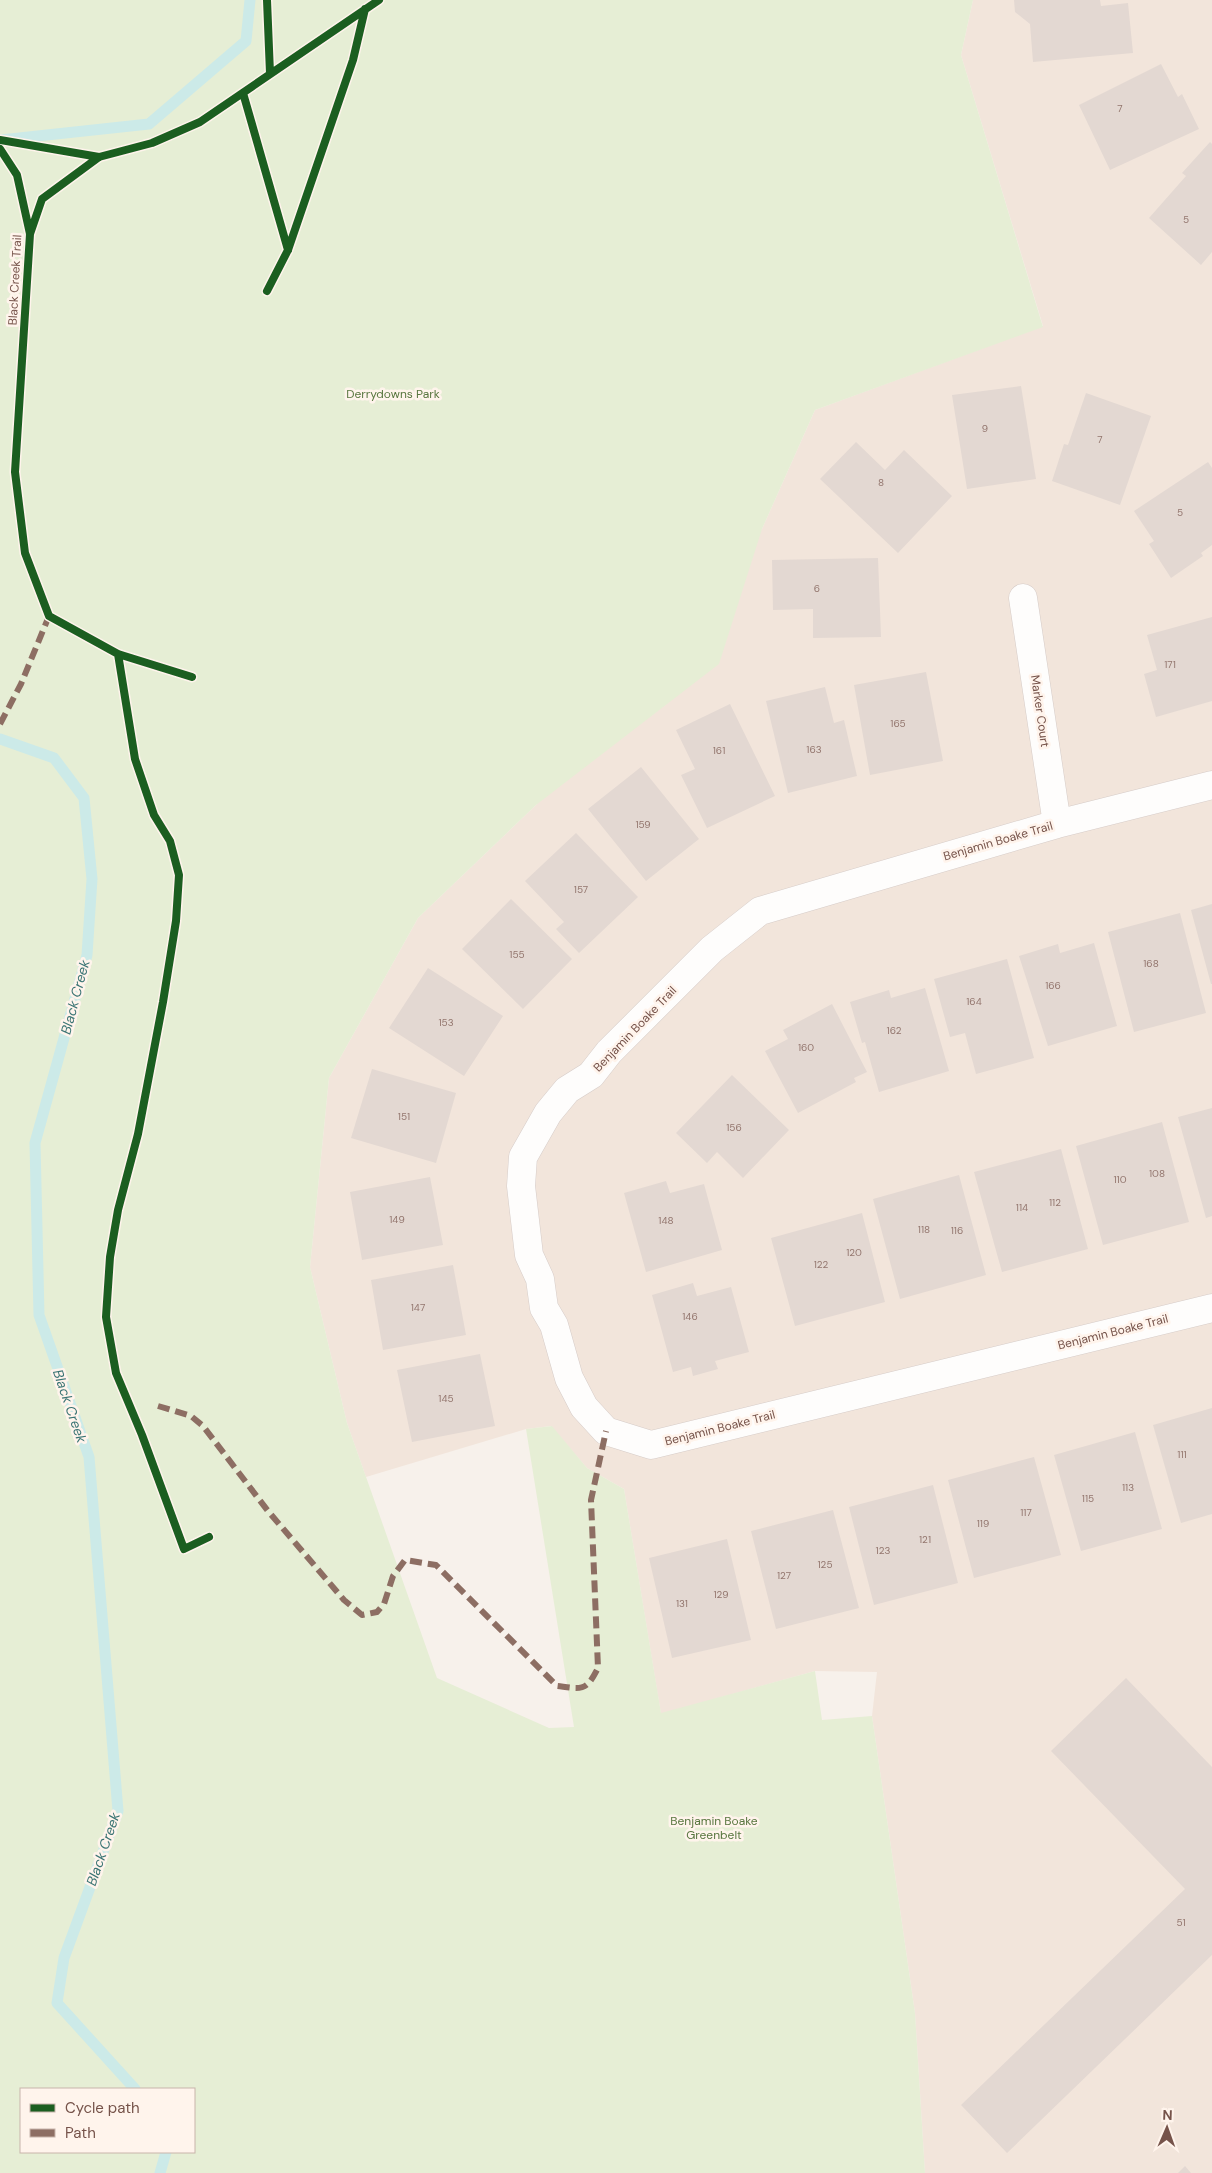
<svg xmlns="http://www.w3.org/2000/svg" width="1212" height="2173" font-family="'DM Sans',sans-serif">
	<rect width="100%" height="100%" fill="#f7f1eb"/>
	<path fill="#f2e5db" d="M973 0H1212V2173H925L915 2013 872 1716 877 1672 815 1671 661 1714 624 1489 587 1468 551 1426 526 1429 366 1477 347 1423 310 1267 329 1078 418 918 536 805 762 529 815 410 1043 326 961 55Z"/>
	<path fill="#e6eed5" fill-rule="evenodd" d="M0 0H973L961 55 1043 327 815 410 762 529 719 664 536 805 418 918 329 1078 310 1267 347 1423 437 1678 549 1728 574 1727 526 1429 552 1426 587 1468 624 1489 661 1713 815 1671 822 1720 872 1716 915 2013 925 2173H0ZM194 2089V2152H21V2089Z"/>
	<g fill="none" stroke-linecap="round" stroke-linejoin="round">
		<path stroke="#cceae8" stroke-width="11" d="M0 140 149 124 246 41 250 0
			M0 739 54 758 84 798 92 879 87 955 35 1143 39 1315 89 1457 118 1811 64 1958 57 2003 135 2089
			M160 2173 166 2152"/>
	</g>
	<path fill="#e3d8d2" d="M1014 0H1100L1101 6 1128 3 1133 53 1033 62 1030 24 1015 12Z
		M1161 64 1178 97 1182 94 1199 129 1110 170 1079 105Z
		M1210 142 1212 144V252L1201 265 1149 218 1186 176 1182 173Z
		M1021 386 1036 479 967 489 952 395Z
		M1086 393 1151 416 1120 505 1052 481 1064 444 1068 445Z
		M856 442 885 470 904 450 952 496 898 553 820 479Z
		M1208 462 1212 468V545L1201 553 1203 556 1171 578 1149 544 1154 541 1134 511Z
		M878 558 881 637 813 638V609L773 610 772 560Z
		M1212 617V701L1156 717 1144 674 1157 670 1147 635Z
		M926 672 943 761 870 775 854 685Z
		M825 687 834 723 844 720 857 776 788 793 766 701Z
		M730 704 775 796 707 828 681 775 695 769 676 730Z
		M641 767 699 839 646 881 588 809Z
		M576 833 638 897 579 953 556 929 564 922 525 881Z
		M511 899 572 959 523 1009 462 949Z
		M1212 904V984H1211L1191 910Z
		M1180 913 1206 1013 1134 1032 1108 932Z
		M1094 943 1117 1026 1048 1046 1019 956 1058 944 1060 953Z
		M1007 959 1034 1058 976 1074 965 1033 950 1037 934 979Z
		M428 968 503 1016 464 1076 389 1028Z
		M925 988 949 1071 879 1092 865 1042 862 1043 850 1002 889 990 891 998Z
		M832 1004 867 1072 854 1078 856 1082 798 1113 765 1051 788 1039 783 1030Z
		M372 1069 456 1093 436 1163 351 1138Z
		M732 1075 789 1130 743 1178 717 1152 707 1163 676 1133Z
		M1212 1108V1216L1206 1218 1178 1117Z
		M1162 1122 1189 1222 1103 1245 1076 1146Z
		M1061 1149 1088 1249 1002 1272 974 1172Z
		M959 1175 986 1275 900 1299 873 1199Z
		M430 1177 443 1245 362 1260 350 1192Z
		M666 1181 670 1193 704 1184 722 1250 646 1272 624 1193Z
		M862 1213 885 1302 795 1326 771 1238Z
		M453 1265 466 1335 383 1350 371 1280Z
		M693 1283 697 1296 731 1287 749 1352 715 1361 718 1369 693 1376 691 1367 673 1372 652 1295Z
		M480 1354 495 1426 412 1442 397 1370Z
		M1212 1408V1514L1181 1523 1153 1425Z
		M1135 1432 1162 1529 1081 1551 1054 1455Z
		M1034 1457 1061 1555 974 1578 948 1480Z
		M933 1485 958 1583 874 1605 849 1507Z
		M833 1510 859 1608 776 1629 751 1531Z
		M727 1539 751 1640 672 1658 649 1558Z
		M1126 1678 1212 1767V1955L1007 2153 961 2105 1185 1889 1051 1751Z
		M1185 2166 1191 2173H1178Z"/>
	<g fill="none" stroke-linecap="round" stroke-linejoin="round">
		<g stroke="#d6ccc8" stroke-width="29">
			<path id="minor" d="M1023 598 1057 824
				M1212 785 1057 824 760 911 712 949 609 1052 591 1075 567 1090 548 1113 523 1157 521 1186 529 1255 540 1279 544 1308 554 1325 569 1378 584 1407 606 1431 651 1445 1212 1308"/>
		</g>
		<use href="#minor" stroke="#fefdfc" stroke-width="28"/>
		<path stroke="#8d6e63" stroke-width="6" stroke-dasharray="12 6" stroke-linecap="butt" d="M0 724 21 684 49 616
			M158 1406 191 1416 203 1426 268 1511 344 1600 362 1615 377 1612 384 1604 393 1576 405 1560 436 1565 557 1686C582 1689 586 1692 598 1668L591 1500 606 1431"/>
		<g stroke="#fff4ec" stroke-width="11">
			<path id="cycleway" d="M267 0 270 73
				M243 93 288 250
				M0 140 99 157
				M0 149 17 175 30 234 15 472 25 553 49 616 118 654 192 677
				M30 234 42 199 99 157 152 143 200 122 379 0
				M267 291 288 250 353 60 365 9
				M118 654 135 759 154 815 170 841 179 875 176 921 163 1002 138 1134 118 1210 110 1257 106 1317 116 1373 142 1435 184 1549 209 1537"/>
		</g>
		<use href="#cycleway" stroke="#1b5e20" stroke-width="8"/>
	</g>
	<g text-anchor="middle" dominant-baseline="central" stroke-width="5" stroke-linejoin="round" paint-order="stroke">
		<g font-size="10" fill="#93766e">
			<text x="1120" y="108">7</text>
			<text x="1186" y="219">5</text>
			<text x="985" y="428">9</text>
			<text x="1100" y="439">7</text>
			<text x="881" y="482">8</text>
			<text x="1180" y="512">5</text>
			<text x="817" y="588">6</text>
			<text x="1170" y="664">171</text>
			<text x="898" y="723">165</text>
			<text x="814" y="749">163</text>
			<text x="719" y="750">161</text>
			<text x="643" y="824">159</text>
			<text x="581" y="889">157</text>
			<text x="517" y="954">155</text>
			<text x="1151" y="963">168</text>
			<text x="1053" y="985">166</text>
			<text x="974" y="1001">164</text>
			<text x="446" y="1022">153</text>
			<text x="894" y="1030">162</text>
			<text x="806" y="1047">160</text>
			<text x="404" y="1116">151</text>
			<text x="734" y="1127">156</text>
			<text x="1157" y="1173">108</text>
			<text x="1120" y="1179">110</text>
			<text x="1055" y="1202">112</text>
			<text x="1022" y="1207">114</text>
			<text x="397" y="1219">149</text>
			<text x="666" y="1220">148</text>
			<text x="924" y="1229">118</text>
			<text x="957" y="1230">116</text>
			<text x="854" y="1252">120</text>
			<text x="821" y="1264">122</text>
			<text x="418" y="1307">147</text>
			<text x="690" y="1316">146</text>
			<text x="446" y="1398">145</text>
			<text x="1182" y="1454">111</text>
			<text x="1128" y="1487">113</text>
			<text x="1088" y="1498">115</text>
			<text x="1026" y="1512">117</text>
			<text x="983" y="1523">119</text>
			<text x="925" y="1539">121</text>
			<text x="883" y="1550">123</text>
			<text x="825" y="1564">125</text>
			<text x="784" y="1575">127</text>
			<text x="721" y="1594">129</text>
			<text x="682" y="1603">131</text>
			<text x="1181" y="1922">51</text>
		</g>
		<g font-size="12" fill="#76534a" stroke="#fff4ec">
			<text transform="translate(15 280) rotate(-87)">Black Creek Trail</text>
			<text transform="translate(1040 711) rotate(82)">Marker Court</text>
			<text transform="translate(998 841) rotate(-16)">Benjamin Boake Trail</text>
			<text transform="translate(635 1029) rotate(-46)">Benjamin Boake Trail</text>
			<text transform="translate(1113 1332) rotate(-14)">Benjamin Boake Trail</text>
			<text transform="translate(720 1428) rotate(-14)">Benjamin Boake Trail</text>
		</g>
		<g font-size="12" fill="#58763f" stroke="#fff4ec">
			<text x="393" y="394">Derrydowns Park</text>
			<text x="714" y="1821">Benjamin Boake<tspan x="714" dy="14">Greenbelt</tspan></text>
		</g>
		<g font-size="14" font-style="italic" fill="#3a7474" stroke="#fff4ec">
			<text transform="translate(75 997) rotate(-75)">Black Creek</text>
			<text transform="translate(70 1406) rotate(71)">Black Creek</text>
			<text transform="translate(103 1849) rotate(-71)">Black Creek</text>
		</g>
	</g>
	<rect x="20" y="2088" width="175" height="65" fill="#fff4ec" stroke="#c8b4ab"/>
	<rect x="30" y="2104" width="25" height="8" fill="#1b5e20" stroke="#c8b4ab"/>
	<text x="65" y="2113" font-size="15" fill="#76534a">Cycle path</text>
	<rect x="30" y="2129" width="25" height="8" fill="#8d6e63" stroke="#c8b4ab"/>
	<text x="65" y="2138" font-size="15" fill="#76534a">Path</text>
	<g transform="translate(1167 2128) rotate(2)" stroke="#fff4ec" stroke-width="4" paint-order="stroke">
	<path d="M0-4L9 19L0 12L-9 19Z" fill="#76534a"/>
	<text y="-8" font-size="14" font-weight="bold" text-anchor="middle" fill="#76534a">N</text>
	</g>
</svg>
